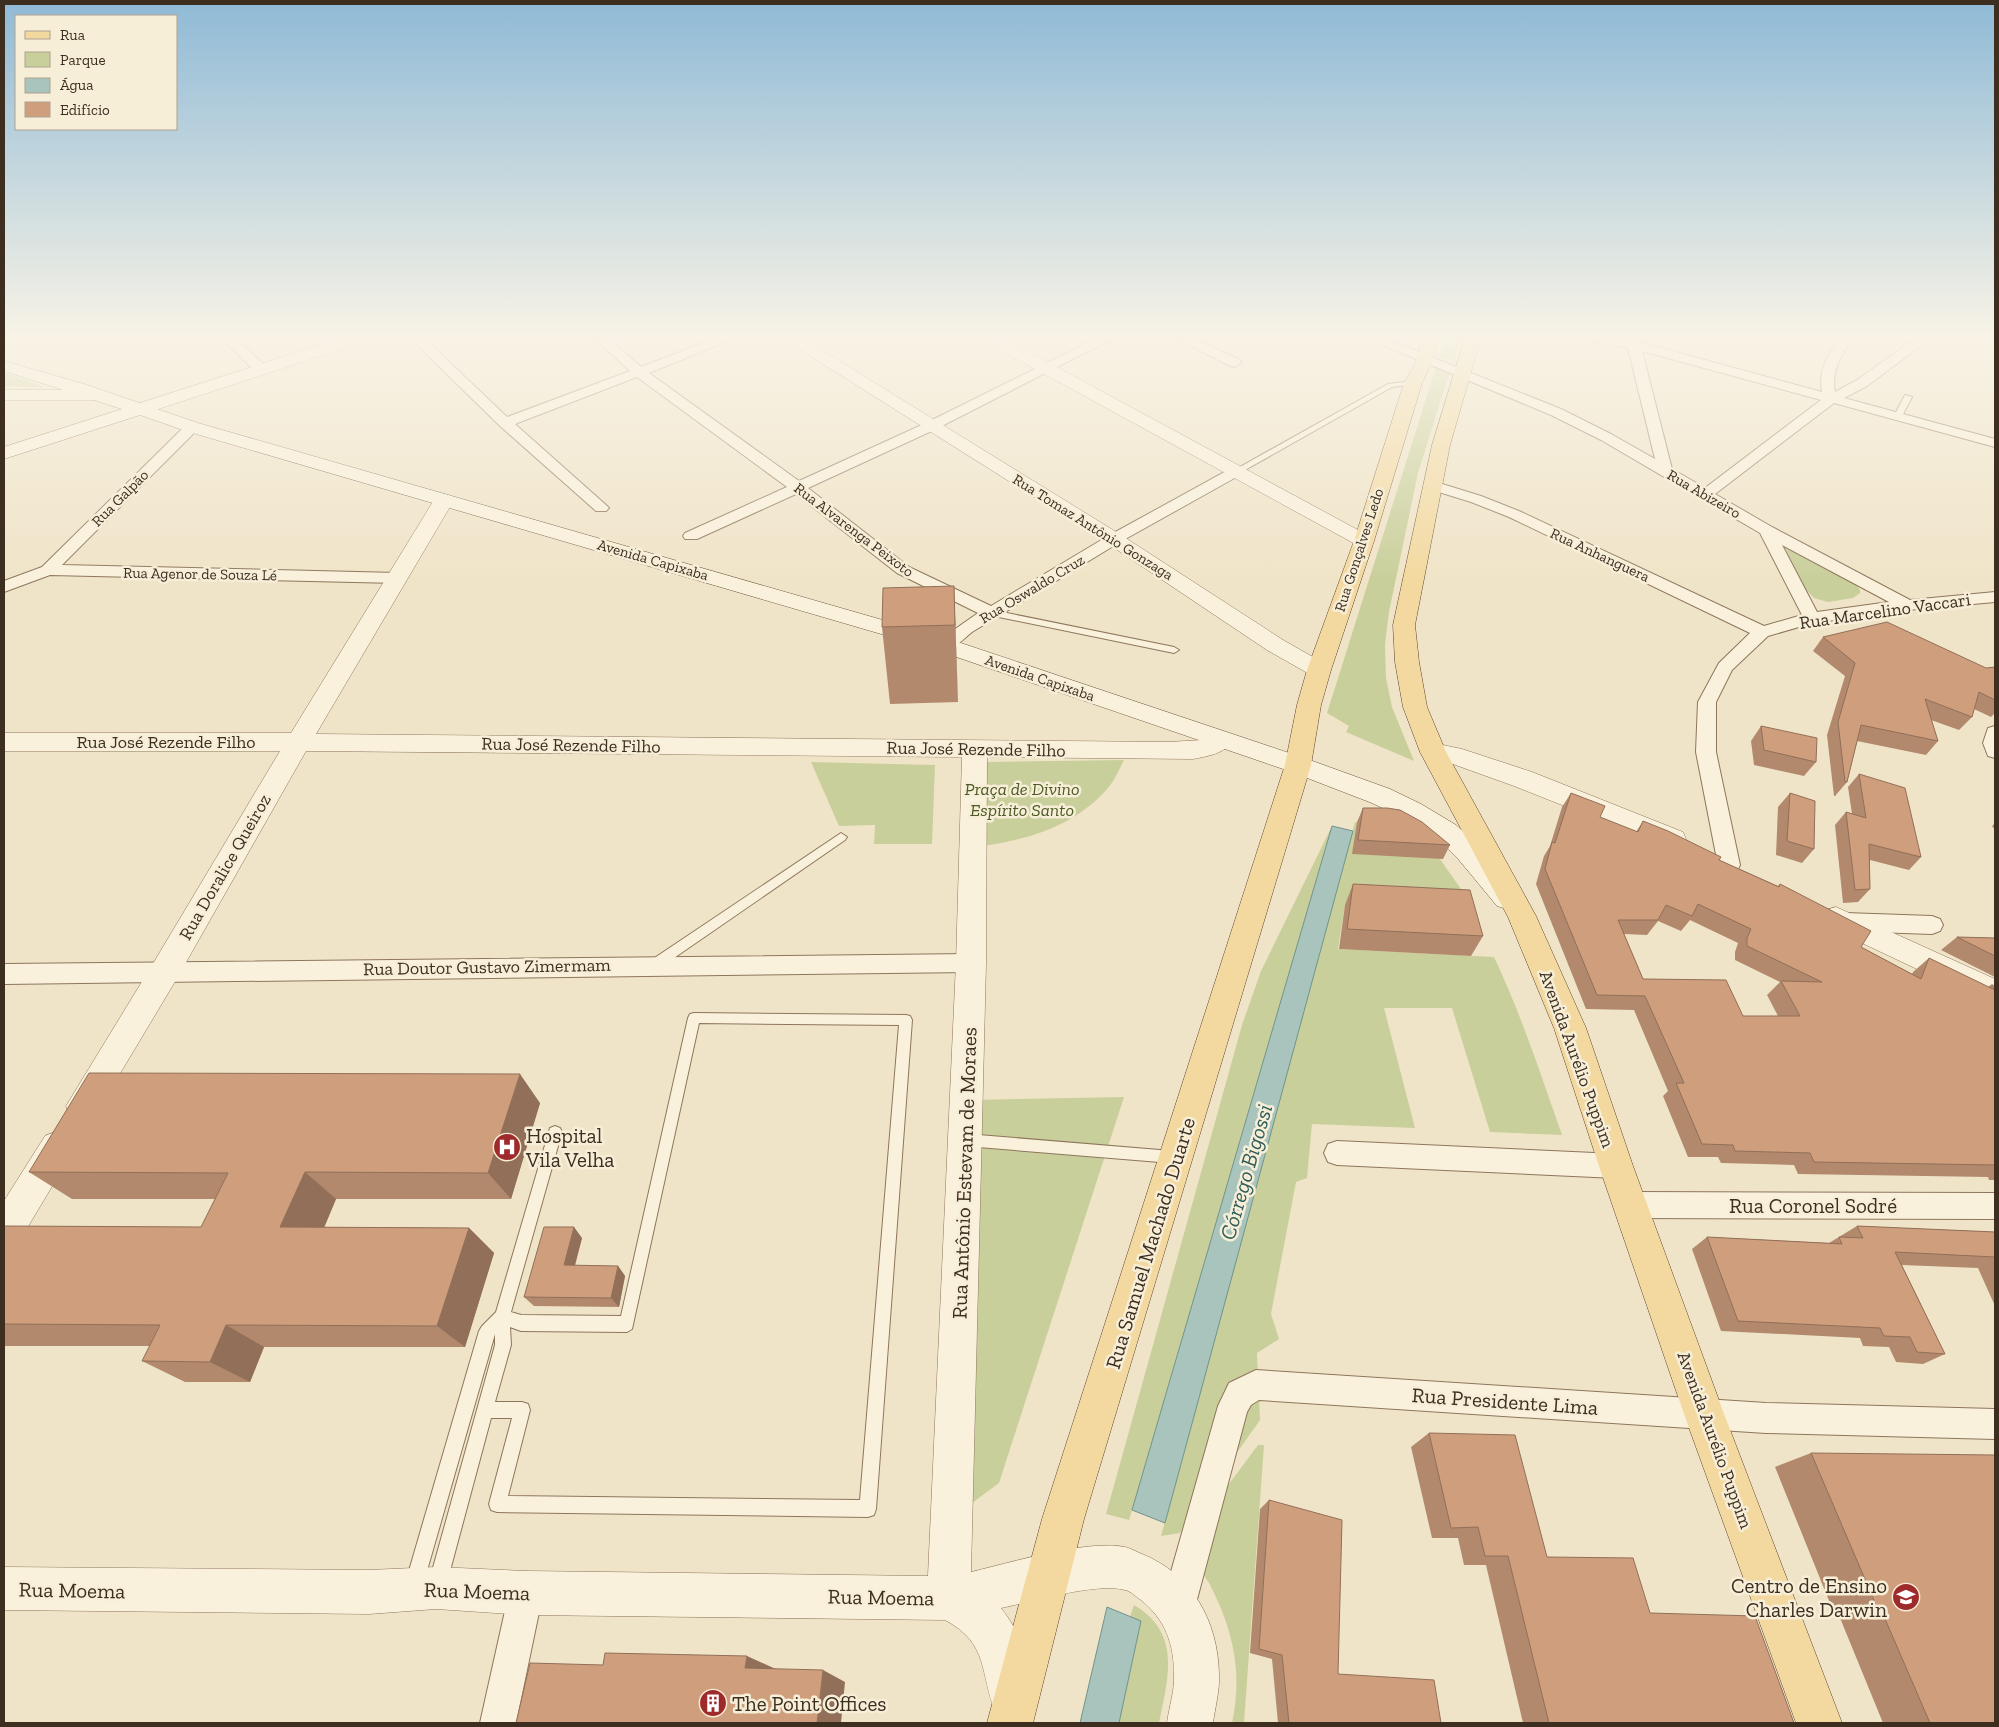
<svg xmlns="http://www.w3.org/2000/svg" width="1999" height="1727" font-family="'Zilla Slab',serif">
	<rect width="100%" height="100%" fill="#f0e4c8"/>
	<path fill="#c9cf9b" d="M1445 338H1461L1454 361 1439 357Z
		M1436 367 1450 371 1418 473 1389 612 1385 644 1386 678 1392 707 1414 761 1346 732 1349 726 1327 713Z
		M4 373 44 387 4 386Z
		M1777 540 1854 582 1860 590V593L1853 598 1828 602 1814 598 1807 591Z
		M1124 760C1120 768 1116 777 1111 784 1080 824 1031 839 984 846L986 762Z
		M811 762 935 765 932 844H874L875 825 839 826Z
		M1355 822 1440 859 1463 892 1345 905 1338 949 1494 957C1521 1014 1541 1075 1562 1135L1490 1132 1452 1008H1384L1415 1128 1312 1124 1307 1178 1296 1182 1271 1314 1279 1339 1257 1353 1260 1420 1180 1533 1161 1536Z
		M1332 826 1132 1510 1129 1520 1106 1514 1242 1025 1261 971Z
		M1124 1097 999 1483 964 1509 971 1100Z
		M1258 1445H1264L1244 1723H1232C1243 1672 1233 1629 1209 1583 1204 1574 1196 1567 1191 1558 1189 1553 1189 1545 1188 1539Z
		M1134 1605C1182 1633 1168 1678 1159 1723H1119L1141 1621 1130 1617Z"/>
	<path fill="#a9c4bc" stroke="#6f938a" d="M1332 826 1353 831 1165 1523 1132 1510Z
		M1107 1607 1141 1621 1119 1723H1080Z"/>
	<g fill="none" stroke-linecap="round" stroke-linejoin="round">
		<g stroke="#8d765c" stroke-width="2">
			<path id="service" d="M1413 381 1415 382V384L1392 387 1238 474 1231 472 1388 384Z
				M1905 395 1912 397 1901 418H1895L1894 416Z
				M992 610 1174 647 1179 650 1174 653 989 615V611Z
				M841 833 847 837 845 840 658 969 654 970 650 969 648 965 650 961Z
				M694 1013 906 1015 910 1016 912 1020 876 1509 874 1515 868 1517 497 1512 491 1510 489 1504 512 1418H491L447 1582 444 1588 438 1591 432 1588 429 1582 495 1345V1334L424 1581 421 1587 415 1590 409 1587 406 1581 479 1331 482 1326 496 1312 550 1128 555 1126 560 1128 562 1132 511 1312 521 1315 621 1316 688 1018 690 1014ZM699 1023 899 1025 860 1500 508 1496 530 1410 528 1404 522 1402H495L511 1345 510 1327 521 1331 627 1332 632 1329Z
				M966 1134 1172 1151 1177 1152 1179 1157 1177 1162 1172 1163 966 1146 961 1144 959 1140 961 1136Z"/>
		</g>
		<g stroke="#8d765c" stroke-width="2">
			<path id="minor" d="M4 338H16L4 345Z
				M221 338H235L267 367 269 370 267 373H257Z
				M410 338H424L507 417 630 371 594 338H608L641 367 716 338H735L649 373 799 481 926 423 1097 338H1114L936 429 808 488 909 567 991 606 1108 536 1230 469H1240L1242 472 1240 475 1120 542 972 632C962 640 952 653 938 649L935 645 938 641 978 613 897 573 796 494 697 539H685L683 536 685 533 787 487 637 377 515 424 606 505 609 508 606 511H596L500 426Z
				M1176 338H1193L1240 360 1241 363 1235 367 1230 366Z
				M1366 338H1384L1561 409 1611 434 1655 459 1628 348 1594 342 1588 338H1638L1639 342 1822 392C1818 369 1828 356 1839 338H1852C1841 357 1831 370 1835 392L1857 380 1916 338H1931L1867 386 1844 398 1995 439V447L1834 403 1715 494 1772 527 1910 600 1995 592V602L1907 610 1813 623 1768 636 1732 670 1716 702V752L1740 865 1737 871 1729 873 1721 871 1718 865 1696 752 1698 702 1719 663 1750 633 1509 517 1471 502 1429 489 1426 486 1429 483H1439L1481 496 1519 511 1764 626 1802 615 1760 533 1601 440 1551 415ZM1642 351 1821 400 1705 488 1672 469ZM1782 545 1889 602 1817 612Z
				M192 423 199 427 197 430 62 565 398 573 404 574 406 578 404 582 398 583 50 575 4 592V581L42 567 187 424Z
				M1995 726V758L1988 756 1983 743 1988 728Z
				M1845 913 1932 916 1940 919 1943 925 1940 931 1932 934 1845 931 1837 928 1834 922 1837 916Z
				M971 954 979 956 982 963 979 970 971 972 4 984V964Z
				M1337 1141 1616 1154 1625 1157 1629 1166 1625 1175 1616 1178 1337 1165 1328 1162 1324 1153 1328 1144Z
				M1632 1192 1995 1193V1219L1632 1218 1622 1214 1619 1205 1622 1196Z
				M1256 1370 1766 1403 1995 1409V1439L1766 1433 1259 1400 1251 1405 1247 1412 1195 1607 1190 1619 1178 1624 1166 1619 1161 1607 1218 1406 1229 1383Z
				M526 1576 538 1581 543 1593 516 1723H480L509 1593 514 1581Z"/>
		</g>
		<g stroke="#8d765c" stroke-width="1">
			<path id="tertiary" d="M342 338H368L366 341 146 413 140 414 134 413 131 409 134 405Z
				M782 338H802L1121 535 1283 640 1327 665 1331 670 1327 675 1319 678 1311 675 1267 650 1107 543Z
				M982 338H1003L1371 537 1374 541 1371 545 1364 547 1357 545 984 341Z
				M4 390H96L102 391 105 395 102 399 96 400H4Z
				M444 494 451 496 454 500 316 734 1169 742 1202 740 1221 731 1230 734 1233 740C1225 754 1208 756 1193 759L987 757 986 963 971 1572C1009 1563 1089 1539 1125 1547 1130 1548 1137 1552 1142 1554 1192 1574 1218 1621 1219 1674 1220 1690 1215 1708 1213 1723H1167C1169 1707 1175 1690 1174 1674 1174 1644 1165 1619 1141 1600 1136 1597 1131 1591 1125 1590 1097 1582 1031 1602 1001 1608 1019 1630 1033 1666 1034 1695 1035 1701 1030 1708 1028 1713L1012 1720 996 1713C979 1673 990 1644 945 1620L526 1615 436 1609 369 1614 4 1610V1567L369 1570 436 1567 526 1571 928 1576 956 963 962 757 306 751 176 980 94 1117 82 1121 70 1117 66 1106 154 962 280 751H4V733H291L434 500 437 496Z
				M1433 743 1462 749 1532 772 1683 832 1686 839 1683 846 1673 849 1514 786 1450 763 1424 758 1420 752 1424 746Z
				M1836 907 1995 979V1006L1826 926 1822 918 1826 910Z
				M57 1131 69 1136 74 1147 69 1158 17 1245 4 1250V1201L45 1136Z"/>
		</g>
		<g stroke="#6f573f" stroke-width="1">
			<path id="secondary" d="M4 361 84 384 198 423 952 640 1307 759 1390 789 1421 804 1456 825 1479 846 1517 890 1521 898 1517 906 1507 909 1497 906 1459 860 1438 839 1403 818 1372 803 1289 771 936 650 186 431 140 415 4 459V447L122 409 4 371Z"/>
		</g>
		<g stroke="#5b4430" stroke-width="1">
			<path id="primary" d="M1422 338H1438L1431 364 1422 383 1374 541 1331 670 1321 705 1311 765 1084 1519 1033 1723H987L1042 1519 1285 765 1297 705 1307 670 1354 541 1404 383 1415 364Z
				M1465 338H1481L1450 445 1415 625 1419 662 1427 707 1446 752 1536 916 1586 1028 1633 1166 1724 1414 1842 1723H1796L1684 1414 1599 1166 1554 1028 1508 917 1420 752 1403 707 1395 662 1393 625 1432 445Z"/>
		</g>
		<use href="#service" fill="#faf1dc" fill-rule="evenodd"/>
		<use href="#minor" fill="#faf1dc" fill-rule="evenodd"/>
		<use href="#tertiary" fill="#faf1dc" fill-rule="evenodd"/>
		<use href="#secondary" fill="#faf1dc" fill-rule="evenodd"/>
		<use href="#primary" fill="#f3d9a0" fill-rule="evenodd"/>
	</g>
	<path fill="#b2896c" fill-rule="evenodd" d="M954 586 958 702 890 704 882 627Z
		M1823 637 1986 668 1995 667V713L1991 717 1974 709 1972 717 1959 730 1931 720 1938 741 1926 755 1857 741 1847 782 1835 796H1834L1827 735 1845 676 1813 651Z
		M1761 726 1816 762 1804 776 1754 765 1751 741Z
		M1859 774 1921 857 1909 870 1870 860V889L1858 902 1843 903 1835 825 1846 812 1852 814 1848 787Z
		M1571 793 1600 817 1636 832 1643 821 1719 860 1778 886 1780 884 1861 947 1912 974 1913 972 1929 958 1988 987 1992 984 1995 986V1180H1989L1988 1177 1798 1174 1794 1165 1721 1163 1718 1157H1688L1663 1096 1668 1091 1634 1010 1586 1009 1536 884 1544 856 1550 846 1562 807ZM1690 920 1738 943 1735 952V960L1780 982 1767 995 1778 1016H1743L1643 979 1624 934 1647 935 1658 921 1681 931Z
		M1790 793 1814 849 1802 863 1776 855 1778 807Z
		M1363 808 1450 845 1443 859 1352 854 1357 822Z
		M1995 823V830L1992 826Z
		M1353 884 1483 936 1471 956 1339 949 1345 905Z
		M1957 937 1995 938V977L1941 950Z
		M540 1103 511 1199H336L324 1227 469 1228 494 1253 465 1347H264L250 1382H185L142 1361 150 1346H4V1226L201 1227 215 1199H72L29 1172Z
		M1857 1226 1995 1232V1306L1978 1268 1902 1265 1945 1354 1923 1364 1896 1362 1889 1347 1863 1346 1860 1338 1721 1331 1692 1249 1707 1237 1829 1243Z
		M582 1238 575 1266H618L625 1276 619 1307 534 1306 524 1297Z
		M1429 1433 1547 1557 1650 1613 1794 1723H1523L1486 1565H1464L1458 1538H1432L1411 1447Z
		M1811 1453 1995 1723H1883L1838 1613H1834L1775 1467Z
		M1269 1500 1338 1674 1441 1723H1278L1272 1659 1250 1653 1260 1509Z"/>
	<path fill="#916f58" d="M954 586 958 702 955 625Z
		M520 1074 540 1103 511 1199 488 1173Z
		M305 1172 336 1199 314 1252 280 1227Z
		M574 1227 582 1238 572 1275 564 1265Z
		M469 1228 494 1253 465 1347 437 1326Z
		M618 1266 625 1276 619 1307 611 1298Z
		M226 1325 264 1347 250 1382 210 1362Z
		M747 1656 778 1670 745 1668Z
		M823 1670 845 1682 841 1723H817Z"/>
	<path fill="#cf9f7d" stroke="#916f58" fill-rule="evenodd" d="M954 586 955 625 882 627 883 588Z
		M1887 622 1986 668 1995 667V700L1979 692 1972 717 1925 699 1938 741 1861 725 1847 782H1845L1838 722 1855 663 1823 637Z
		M1761 726 1817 738 1816 762 1764 750Z
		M1859 774 1905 788 1921 857 1869 844 1870 889 1855 890 1846 812 1866 818Z
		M1571 793 1605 806 1600 817 1638 832 1643 821 1668 831 1721 857 1719 860 1779 887 1780 884 1871 931 1861 947 1921 979 1929 958 1995 990V1165L1814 1162 1810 1153 1735 1151 1733 1145 1702 1144 1676 1083H1684L1645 996 1597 995 1545 869 1552 842 1555 843ZM1698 904 1751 929 1747 938V946L1822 982 1781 981 1800 1016H1743L1726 980 1643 979 1618 920H1658L1666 905 1692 916Z
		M1790 793 1815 801 1814 849 1787 841Z
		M1363 808H1387L1400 810 1422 822 1450 845 1358 840Z
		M1353 884 1470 890 1483 936 1347 929Z
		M1957 937 1995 938V956Z
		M89 1073 520 1074 488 1173 305 1172 280 1227 469 1228 437 1326 226 1325 210 1362 142 1361 160 1325 4 1324V1226L201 1227 228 1173 29 1172Z
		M1857 1226 1995 1232V1257L1895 1252 1945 1354 1917 1352 1910 1337 1884 1336 1880 1328 1738 1321 1707 1237 1842 1244 1839 1237 1863 1238Z
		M544 1227H574L564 1265 618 1266 611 1298 524 1297Z
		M1429 1433 1515 1435 1547 1557 1633 1558 1650 1613 1755 1616 1794 1723H1549L1508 1556H1485L1478 1527 1451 1528Z
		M1811 1453 1995 1455V1723H1930L1879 1605H1876Z
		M1269 1500 1342 1520 1338 1674 1434 1680 1441 1723H1289L1282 1655 1259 1649Z
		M605 1653 747 1656 745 1668 823 1670 817 1723H516L530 1663 603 1665Z"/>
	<linearGradient id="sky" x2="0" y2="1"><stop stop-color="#8fbad6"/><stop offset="0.58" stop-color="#f8f3e6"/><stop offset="1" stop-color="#f8f3e6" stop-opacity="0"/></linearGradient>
	<rect width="1999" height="580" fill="url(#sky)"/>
	<defs>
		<g id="hospital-disc" transform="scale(1.4375)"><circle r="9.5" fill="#9e2a2b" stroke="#f7eed8"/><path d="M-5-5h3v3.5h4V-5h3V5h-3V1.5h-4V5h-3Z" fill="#fff"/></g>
		<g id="school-disc" transform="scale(1.4375)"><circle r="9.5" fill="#9e2a2b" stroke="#f7eed8"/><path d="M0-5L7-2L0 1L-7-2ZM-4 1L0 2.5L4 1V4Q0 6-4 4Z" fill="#fff"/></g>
		<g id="building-disc" transform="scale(1.4375)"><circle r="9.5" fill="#9e2a2b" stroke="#f7eed8"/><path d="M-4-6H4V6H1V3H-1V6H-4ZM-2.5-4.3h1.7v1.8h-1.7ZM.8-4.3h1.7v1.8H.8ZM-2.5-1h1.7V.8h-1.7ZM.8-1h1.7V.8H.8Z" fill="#fff"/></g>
	</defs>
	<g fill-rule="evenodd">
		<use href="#hospital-disc" x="507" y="1147"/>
		<use href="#school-disc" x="1906" y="1597"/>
		<use href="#building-disc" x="713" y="1703"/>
	</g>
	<g text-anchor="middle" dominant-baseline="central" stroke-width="5" stroke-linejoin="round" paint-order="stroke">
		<g font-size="15" fill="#3d2e20" stroke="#f7eed8">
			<text transform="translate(1704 494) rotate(30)">Rua Abizeiro</text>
			<text transform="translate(120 498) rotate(-45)">Rua Galpão</text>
			<text transform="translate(1093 527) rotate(32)">Rua Tomaz Antônio Gonzaga</text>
			<text transform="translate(854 530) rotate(37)">Rua Alvarenga Peixoto</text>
			<text transform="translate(1359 550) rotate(-72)">Rua Gonçalves Ledo</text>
			<text transform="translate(1600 555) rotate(25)">Rua Anhanguera</text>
			<text transform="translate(653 560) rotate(16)">Avenida Capixaba</text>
			<text transform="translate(200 574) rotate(1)">Rua Agenor de Souza Lé</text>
			<text transform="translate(1032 589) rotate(-31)">Rua Oswaldo Cruz</text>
			<text transform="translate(1040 678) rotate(19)">Avenida Capixaba</text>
		</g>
		<g font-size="18" fill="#3d2e20" stroke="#f7eed8">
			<text transform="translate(1885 611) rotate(-8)">Rua Marcelino Vaccari</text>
			<text x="166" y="742">Rua José Rezende Filho</text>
			<text transform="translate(571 745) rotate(1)">Rua José Rezende Filho</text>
			<text transform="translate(976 749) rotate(1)">Rua José Rezende Filho</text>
			<text transform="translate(225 867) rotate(-60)">Rua Doralice Queiroz</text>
			<text transform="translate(487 967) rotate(-1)">Rua Doutor Gustavo Zimermam</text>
			<text transform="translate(1577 1059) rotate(70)">Avenida Aurélio Puppim</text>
			<text transform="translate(1715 1440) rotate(70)">Avenida Aurélio Puppim</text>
		</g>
		<g font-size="18" font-style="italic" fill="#4d5a26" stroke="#f7eed8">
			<text x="1022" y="789">Praça de Divino<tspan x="1022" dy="21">Espírito Santo</tspan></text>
		</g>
		<g font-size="21" fill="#3d2e20" stroke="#f7eed8" text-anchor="start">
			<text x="526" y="1135">Hospital<tspan x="526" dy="24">Vila Velha</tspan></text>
			<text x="1887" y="1585" text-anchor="end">Centro de Ensino<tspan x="1887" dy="24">Charles Darwin</tspan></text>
			<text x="732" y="1703">The Point Offices</text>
		</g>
		<g font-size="21" fill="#3d2e20" stroke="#f7eed8">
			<text transform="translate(964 1173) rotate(-88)">Rua Antônio Estevam de Moraes</text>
			<text x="1813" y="1205">Rua Coronel Sodré</text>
			<text transform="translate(1150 1243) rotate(-73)">Rua Samuel Machado Duarte</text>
			<text transform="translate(1505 1401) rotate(4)">Rua Presidente Lima</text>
			<text transform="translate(72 1590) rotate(1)">Rua Moema</text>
			<text transform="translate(477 1591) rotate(2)">Rua Moema</text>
			<text transform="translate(881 1597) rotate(1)">Rua Moema</text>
		</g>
		<g font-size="22" font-style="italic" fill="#2f5d5a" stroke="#f7eed8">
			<text transform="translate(1246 1172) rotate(-74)">Córrego Bigossi</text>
		</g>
	</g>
	<rect width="1999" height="1727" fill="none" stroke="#3d2e20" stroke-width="10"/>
	<rect x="15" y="15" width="162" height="115" fill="#f7eed8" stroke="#ada18e"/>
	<rect x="25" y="31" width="25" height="8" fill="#f3d9a0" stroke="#ada18e"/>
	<text x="60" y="40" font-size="15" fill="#3d2e20">Rua</text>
	<rect x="25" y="52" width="25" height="15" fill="#c9cf9b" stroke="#ada18e"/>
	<text x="60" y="65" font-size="15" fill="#3d2e20">Parque</text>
	<rect x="25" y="78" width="25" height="15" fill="#a9c4bc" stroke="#ada18e"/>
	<text x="60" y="90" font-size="15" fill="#3d2e20">Água</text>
	<rect x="25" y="102" width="25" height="15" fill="#cf9f7d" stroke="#ada18e"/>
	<text x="60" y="115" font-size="15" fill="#3d2e20">Edifício</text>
</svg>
